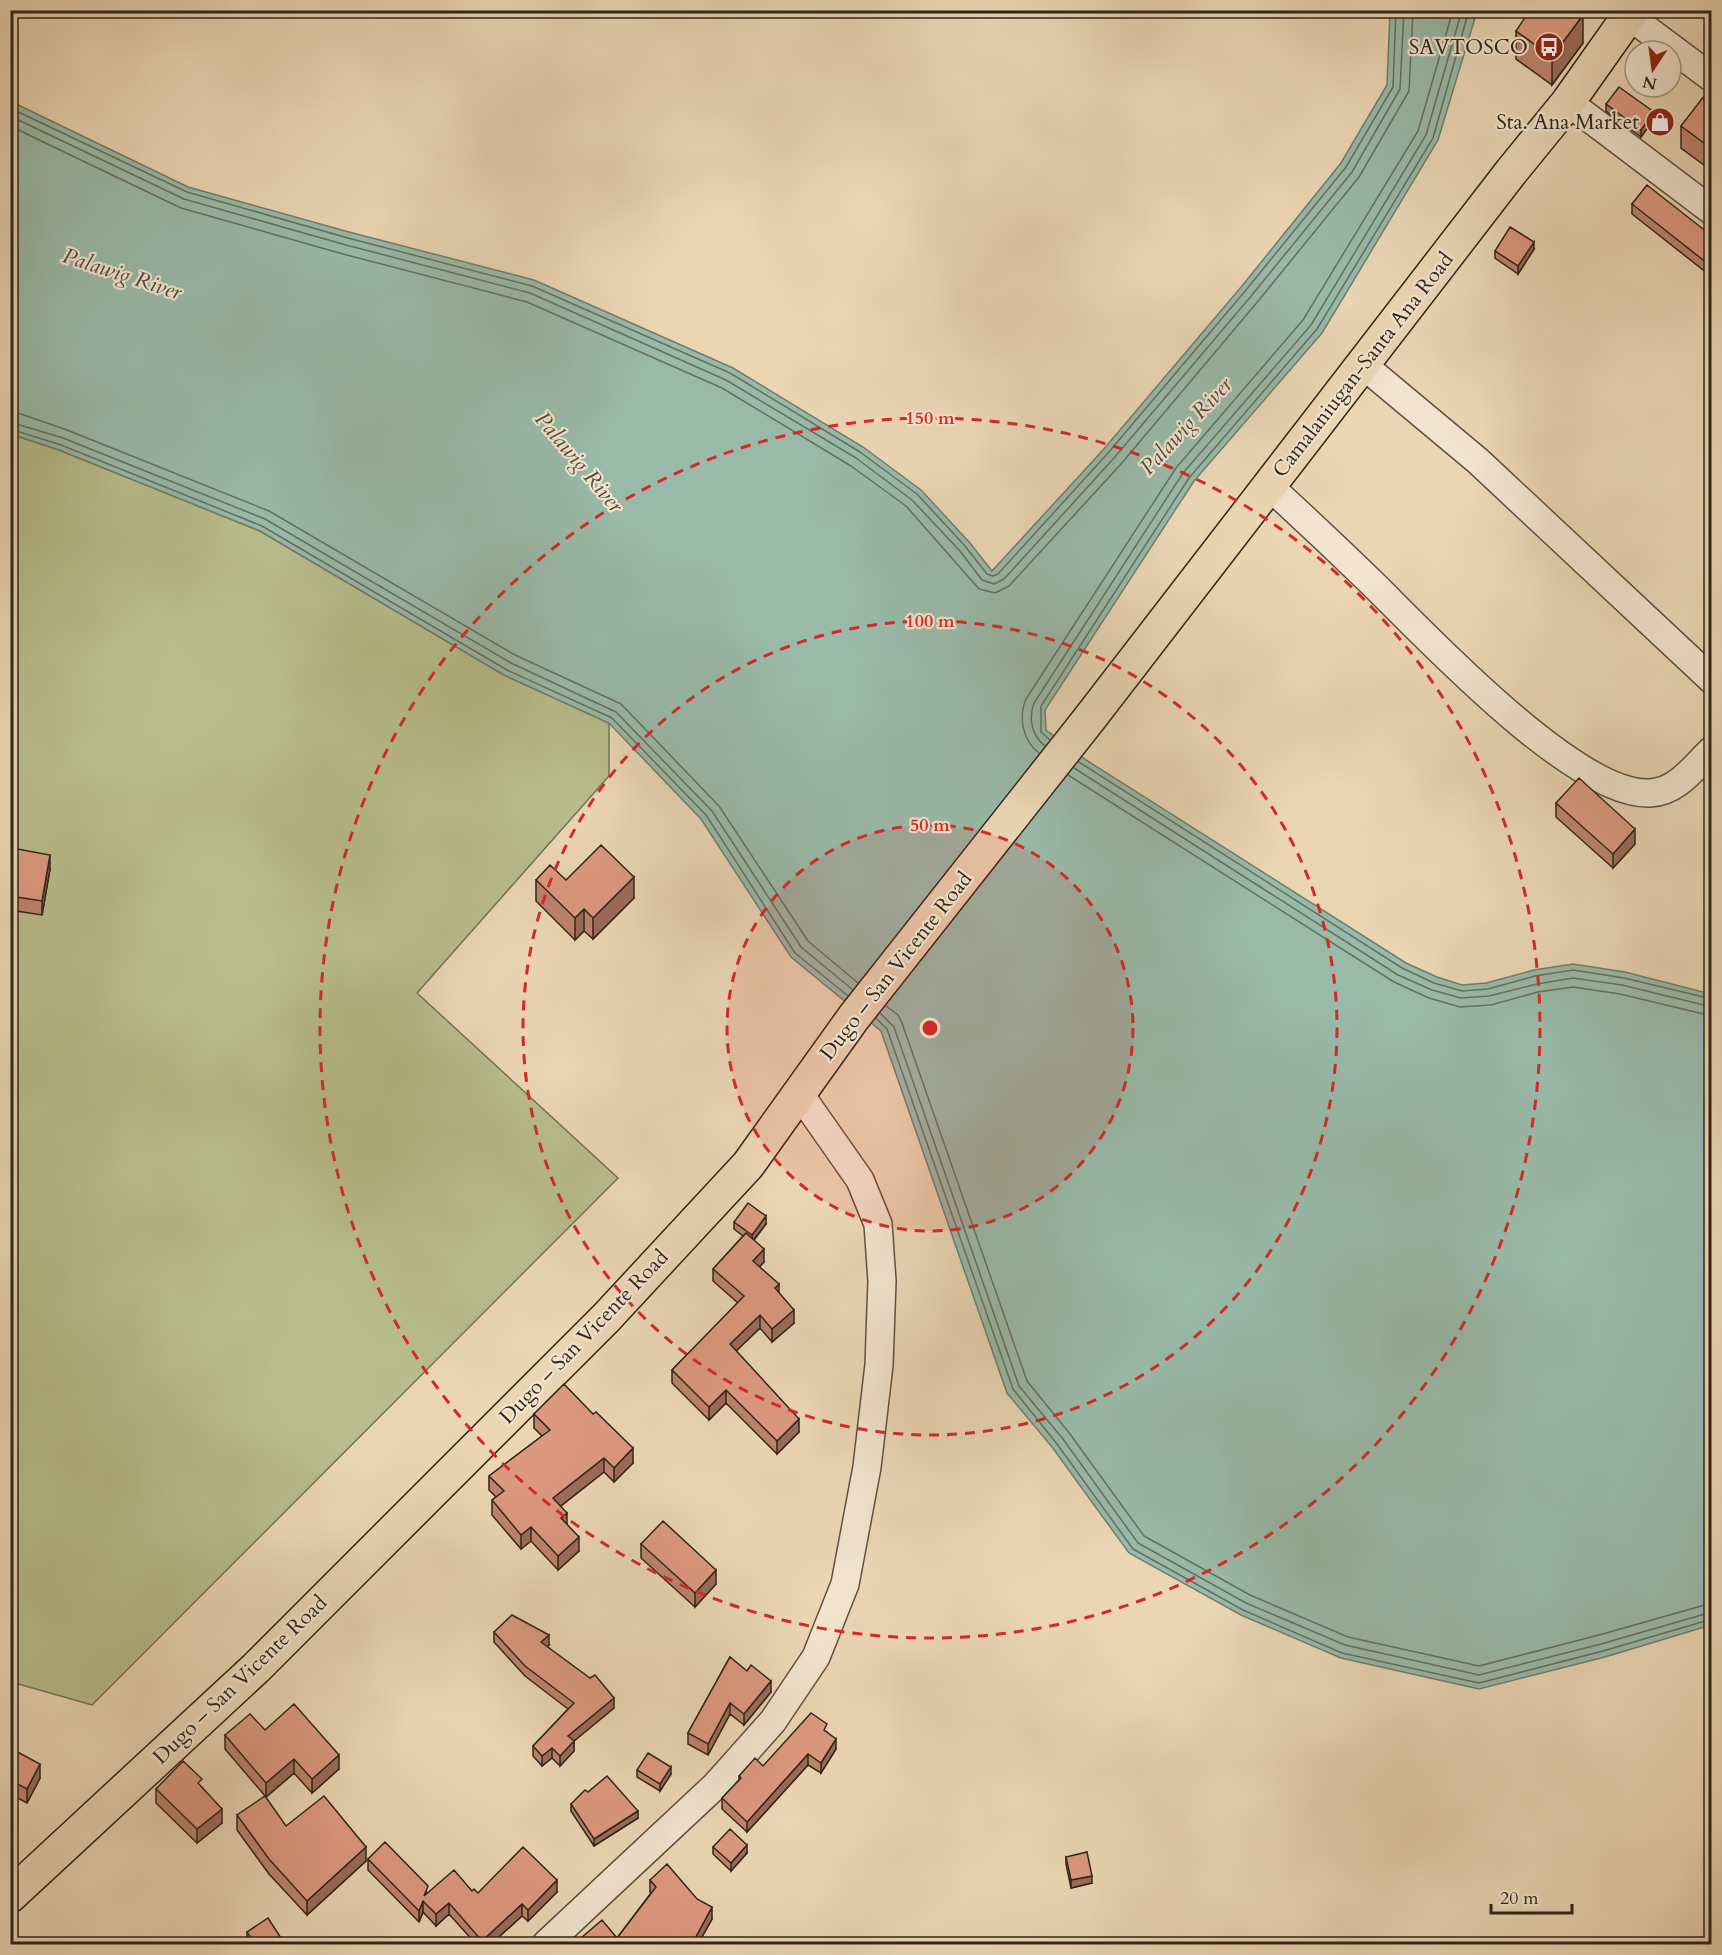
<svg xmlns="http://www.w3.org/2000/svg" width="1722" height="1955" font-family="Cardo,serif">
	<rect width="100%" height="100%" fill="#ebd6b4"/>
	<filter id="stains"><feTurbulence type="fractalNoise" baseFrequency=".00333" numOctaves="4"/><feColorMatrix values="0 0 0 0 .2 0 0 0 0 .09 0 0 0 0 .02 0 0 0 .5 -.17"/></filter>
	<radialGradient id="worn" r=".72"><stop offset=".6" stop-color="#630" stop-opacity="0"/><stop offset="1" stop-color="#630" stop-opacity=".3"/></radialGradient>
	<path fill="#b8bd8c" stroke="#747152" stroke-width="1.5" d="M10 434 59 450 260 531 504 675 609 723V776L417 993 618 1178 92 1705 11 1682Z"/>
	<path fill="#99baa9" stroke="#6f7e6f" stroke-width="1.5" d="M1390 11H1475V18L1438 140 1322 333 1194 481 1045 710 1046 730 1083 758 1406 963 1437 977 1462 985 1486 983 1534 970 1573 964 1625 972 1711 994V1625L1605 1657 1479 1689 1341 1658 1241 1615 1129 1553 1052 1447 1007 1393 881 1031 791 957 701 819 609 723 504 675 260 531 59 450 11 434 10 101 188 187 349 232 534 280 733 368 863 447 921 490 970 543 992 571 1103 450 1242 286 1341 163 1387 85Z"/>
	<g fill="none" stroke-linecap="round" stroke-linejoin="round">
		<path stroke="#647061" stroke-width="1.5" d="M10 108 187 192 348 238 532 286 730 373 860 452 917 494 965 546 987 574 993 576 998 574 1108 453 1246 290 1346 167 1393 87 1396 10
			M10 116 184 199 346 245 530 293 726 380 856 458 912 500 960 551 982 580 994 584 1004 579 1114 458 1252 295 1352 172 1400 89 1404 10
			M10 126 181 208 343 254 527 302 722 388 851 466 906 506 979 589 995 593 1009 586 1121 464 1259 300 1359 177 1409 91 1413 10
			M10 413H18L67 430 269 511 515 655 621 704 719 806 808 941 858 983
			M10 422 63 438 265 519 511 663 616 712 712 811 801 947 853 990
			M10 429 61 445 262 526 507 670 612 718 706 815 795 953 848 996
			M1050 740 1041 732V706L1189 478 1317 329 1433 138 1469 10
			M1045 746C1032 736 1028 719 1034 703L1183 473 1311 325 1426 135 1462 10
			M1039 753C1023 741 1018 718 1026 699L1176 468 1303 320 1418 131 1453 10
			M1079 762 1402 968 1434 983 1462 991 1488 989 1535 976 1573 970 1624 978 1712 999
			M1074 768 1398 975 1432 990 1461 998 1489 996 1537 984 1573 978 1622 985 1712 1007
			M1068 775 1394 982 1429 998 1460 1007 1491 1005 1538 992 1573 987 1620 994 1712 1016
			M886 1006 898 1015 902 1023 1027 1381 1070 1434 1144 1536 1250 1595 1348 1637 1479 1666 1599 1635 1712 1603
			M880 1013 894 1027 1019 1386 1063 1439 1138 1543 1246 1603 1345 1645 1479 1675 1601 1644 1712 1612
			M876 1018 887 1029 1013 1389 1057 1444 1133 1549 1243 1610 1342 1653 1479 1683 1603 1651 1712 1619"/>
		<g stroke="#5e5140" stroke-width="30">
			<path id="minor" d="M1629 16 1712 78
				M1568 102 1712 211
				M1363 365 1478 461 1712 680
				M1269 486C1304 518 1338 550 1372 583 1425 635 1576 797 1650 793 1677 792 1694 767 1712 750
				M546 1944 716 1785 773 1721 816 1657 845 1584 867 1467 879 1365 882 1281 878 1224 860 1180 799 1093"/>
		</g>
		<g stroke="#2f2519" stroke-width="36">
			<path id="major" d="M10 1896 256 1668 606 1318 748 1165 854 1017 1090 718 1511 172 1568 102 1633 10"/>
		</g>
		<use href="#minor" stroke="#f2e4ce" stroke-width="27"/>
		<use href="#major" stroke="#ebd6b4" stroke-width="33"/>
	</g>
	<path fill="#be846e" stroke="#2f2519" stroke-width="1.5" d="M1516 31 1583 43 1552 85 1516 59Z
		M1712 88V171L1681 148V126Z
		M1606 104 1654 119 1641 137 1606 111Z
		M1632 204 1712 236V277L1632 214Z
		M1534 249 1518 274 1495 258V251Z
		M1556 803 1635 844 1613 868 1556 817Z
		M10 860 50 869 42 915 10 910Z
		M536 880H566L634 898 593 939 584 931 575 940 536 901Z
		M734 1222 766 1224 754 1240 764 1262 759 1267 779 1293 794 1323 772 1342 760 1328 736 1351 799 1432 777 1454 726 1403 709 1420 672 1383V1370L738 1303 713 1281V1269L743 1236 734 1229Z
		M534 1414 633 1463 614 1482 604 1472 561 1506 567 1525 579 1551 558 1570 531 1541 521 1549 492 1515V1500L496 1497 489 1490V1476L542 1436 534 1428Z
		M641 1544 716 1584 695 1607 641 1558Z
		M494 1632 549 1645 547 1646 614 1708 574 1741V1751L560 1766 552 1758 542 1766 533 1756V1746L568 1709 525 1676 494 1642Z
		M730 1657 771 1692 744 1725 730 1714 708 1755 688 1744V1733Z
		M265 1730 339 1769 312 1793 294 1773 266 1797 225 1749V1735Z
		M827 1732 836 1749 821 1773 808 1765 747 1832 722 1809V1798L739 1780V1776L763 1766Z
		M10 1748 40 1778 27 1803 10 1794Z
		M637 1770 671 1774 660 1791 637 1777Z
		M202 1787 222 1823 197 1843 156 1803V1789Z
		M588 1792 638 1818 594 1846 571 1811V1804Z
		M237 1815 286 1826 366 1861 307 1915 269 1874 237 1830Z
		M713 1847 747 1853 731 1871 713 1854Z
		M1066 1857 1092 1883 1071 1888 1066 1864Z
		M368 1859 428 1893 472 1891 478 1893 557 1892 528 1921 522 1916 491 1944H476L449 1914 436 1926 423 1912 419 1922 368 1870Z
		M650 1880 712 1919 698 1944H574L617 1938 651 1893 650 1892Z
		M247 1932 281 1944H250L247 1939Z"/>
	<path fill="#9b6b5a" stroke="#2f2519" stroke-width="1.5" d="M1583 15V43L1552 85V57Z
		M1654 112V119L1641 137V130Z
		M1534 242V249L1518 274V266Z
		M1635 829V844L1613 868V854Z
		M50 855V869L42 915V901Z
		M634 877V898L593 939V918Z
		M584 909V931L575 940V918Z
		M766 1216V1224L752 1242V1235Z
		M764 1249V1262L753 1274V1261Z
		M779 1284V1296L775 1288Z
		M794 1310V1323L772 1342V1329Z
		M760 1315V1328L730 1357V1344Z
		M726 1390V1403L709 1420V1407Z
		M799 1419V1432L777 1454V1441Z
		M633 1448V1463L614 1482V1468Z
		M604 1458V1472L553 1512V1498Z
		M567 1513V1528L561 1518Z
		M531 1527V1541L521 1549V1535Z
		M579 1537V1551L558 1570V1556Z
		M716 1570V1584L695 1607V1593Z
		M549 1635V1645L541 1652V1642Z
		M771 1681V1692L744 1725V1714Z
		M614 1698V1708L568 1746V1736Z
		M730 1703V1714L708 1755V1744Z
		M836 1739V1749L821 1773V1763Z
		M574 1741V1751L560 1766V1756Z
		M552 1748V1758L542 1766V1756Z
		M808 1754V1765L747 1832V1822Z
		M339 1755V1769L312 1793V1779Z
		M294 1759V1773L266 1797V1783Z
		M40 1764V1778L27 1803V1789Z
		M671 1767V1774L660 1791V1784Z
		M222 1809V1823L197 1843V1829Z
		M638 1811V1818L594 1846V1839Z
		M747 1845V1853L731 1871V1863Z
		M366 1847V1861L307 1915V1901Z
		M1092 1876V1883L1071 1888V1880Z
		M557 1880V1892L528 1921V1910Z
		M423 1901V1912L419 1922V1911Z
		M449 1903V1914L436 1926V1914Z
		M522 1904V1916L491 1944H482V1941Z
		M712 1907V1919L698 1944H692Z
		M281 1938V1944H272Z"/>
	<path fill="#dd9980" stroke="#2f2519" stroke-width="1.5" d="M1530 10H1576L1583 15 1552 57 1516 31Z
		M1619 87 1654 112 1641 130 1606 104Z
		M1711 87 1712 88V149L1681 126Z
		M1647 185 1712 236V267L1632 204Z
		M1510 227 1534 242 1518 266 1495 251Z
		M1579 778 1635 829 1613 854 1556 803Z
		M601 845 634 877 593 918 584 909 575 918 536 880 550 865 566 880Z
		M12 848 50 855 42 901 10 896V860Z
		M748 1203 766 1216 752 1235 734 1222Z
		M746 1233 764 1249 753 1261 779 1284 775 1288 794 1310 772 1329 760 1315 730 1344 799 1419 777 1441 726 1390 709 1407 672 1370 744 1296 713 1269Z
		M564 1384 593 1414 596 1412 633 1448 614 1468 604 1458 553 1498 567 1513 561 1518 579 1537 558 1556 531 1527 521 1535 492 1500 504 1491 489 1476 550 1430 534 1414Z
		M663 1521 716 1570 695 1593 641 1544Z
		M512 1615 549 1635 541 1642 590 1678 595 1675 614 1698 568 1736 574 1741 560 1756 552 1748 542 1756 533 1746 574 1703 525 1666 494 1632Z
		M730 1657 747 1671 751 1665 771 1681 744 1714 730 1703 708 1744 688 1733Z
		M294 1704 339 1755 312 1779 294 1759 266 1783 225 1735 250 1714 265 1730Z
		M811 1713 827 1724 824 1730 836 1739 821 1763 808 1754 747 1822 722 1798 741 1778 739 1776 755 1758 763 1766Z
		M10 1748 40 1764 27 1789 10 1780Z
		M648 1753 671 1767 660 1784 637 1770Z
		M183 1761 202 1779 198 1783 222 1809 197 1829 156 1789Z
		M607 1776 638 1811 594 1839 571 1804 585 1790 588 1792Z
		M265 1796 286 1826 324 1796 366 1847 307 1901 269 1859 237 1815Z
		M730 1829 747 1845 731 1863 713 1847Z
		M385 1842 428 1886 424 1896 454 1870 472 1891 474 1889 478 1893 523 1847 557 1880 528 1910 522 1904 482 1941 449 1903 436 1914 423 1901 419 1911 368 1859Z
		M1087 1852 1092 1876 1071 1880 1066 1857Z
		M667 1864 697 1899 712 1907 692 1944H574L602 1920 617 1938 656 1887 650 1880Z
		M268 1918 281 1938 272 1944H255L247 1932Z"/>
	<circle cx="930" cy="1028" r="203" fill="#d62828" fill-opacity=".12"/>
	<g fill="none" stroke="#d62828" stroke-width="3" stroke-dasharray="10 8">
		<circle cx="930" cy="1028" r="203"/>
		<circle cx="930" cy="1028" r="407"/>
		<circle cx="930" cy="1028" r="610"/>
	</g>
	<defs>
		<g id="bus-disc" transform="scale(1.5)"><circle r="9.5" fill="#8f2418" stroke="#f2e4ce"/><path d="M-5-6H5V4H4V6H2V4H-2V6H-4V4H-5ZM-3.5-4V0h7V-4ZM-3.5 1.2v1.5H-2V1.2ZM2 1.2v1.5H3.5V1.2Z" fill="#fff"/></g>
		<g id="shop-disc" transform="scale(1.5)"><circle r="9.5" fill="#8f2418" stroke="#f2e4ce"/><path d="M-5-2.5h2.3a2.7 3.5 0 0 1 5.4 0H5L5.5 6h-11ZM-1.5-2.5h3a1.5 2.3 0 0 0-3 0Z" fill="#fff"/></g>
	</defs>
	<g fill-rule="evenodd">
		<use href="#bus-disc" x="1549" y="47"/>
		<use href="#shop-disc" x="1660" y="122"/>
	</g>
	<g text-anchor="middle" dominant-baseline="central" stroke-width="4.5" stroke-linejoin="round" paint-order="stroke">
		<g font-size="21" fill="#2f2519" stroke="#f2e4ce" text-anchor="end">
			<text x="1528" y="47">SAVTOSCO</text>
			<text x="1639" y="122">Sta. Ana Market</text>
		</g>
		<g font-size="21" fill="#2f2519" stroke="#f2e4ce">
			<text transform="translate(1363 365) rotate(-52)">Camalaniugan-Santa Ana Road</text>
			<text transform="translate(896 966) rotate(-52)">Dugo – San Vicente Road</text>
			<text transform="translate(584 1337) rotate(-46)">Dugo – San Vicente Road</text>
			<text transform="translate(240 1680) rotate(-44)">Dugo – San Vicente Road</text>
		</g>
		<g font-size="22" font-style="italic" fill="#4a4a3d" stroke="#f2e4ce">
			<text transform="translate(122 274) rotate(18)">Palawig River</text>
			<text transform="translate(1186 426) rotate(-47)">Palawig River</text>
			<text transform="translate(579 462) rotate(50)">Palawig River</text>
		</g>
	</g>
	<circle cx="930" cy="1028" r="9" fill="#d62828" stroke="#f2e4ce" stroke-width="3"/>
	<g font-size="18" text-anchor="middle" font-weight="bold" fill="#d62828" stroke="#f2e4ce" stroke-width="4.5" stroke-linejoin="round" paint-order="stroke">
		<text x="930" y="424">150 m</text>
		<text x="930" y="627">100 m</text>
		<text x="930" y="831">50 m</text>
	</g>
	<rect width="1722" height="1955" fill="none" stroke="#ebd6b4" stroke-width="36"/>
	<rect x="12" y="12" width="1698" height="1931" fill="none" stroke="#2f2519" stroke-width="3"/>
	<rect x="18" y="18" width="1686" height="1919" fill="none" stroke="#2f2519" stroke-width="1.5"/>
	<g transform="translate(1653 69) rotate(193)"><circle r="28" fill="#f2e4ce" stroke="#a49886" stroke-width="1.5"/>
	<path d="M0-4.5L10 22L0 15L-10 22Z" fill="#8f2418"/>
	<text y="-9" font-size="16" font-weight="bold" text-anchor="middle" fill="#2f2519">N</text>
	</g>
	<path d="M1491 1904v9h81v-9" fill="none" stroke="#2f2519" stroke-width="3"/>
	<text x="1500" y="1904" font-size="18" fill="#2f2519" stroke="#f2e4ce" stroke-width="4.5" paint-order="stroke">20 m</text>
	<rect width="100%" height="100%" filter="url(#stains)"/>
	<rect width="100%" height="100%" fill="url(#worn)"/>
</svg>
